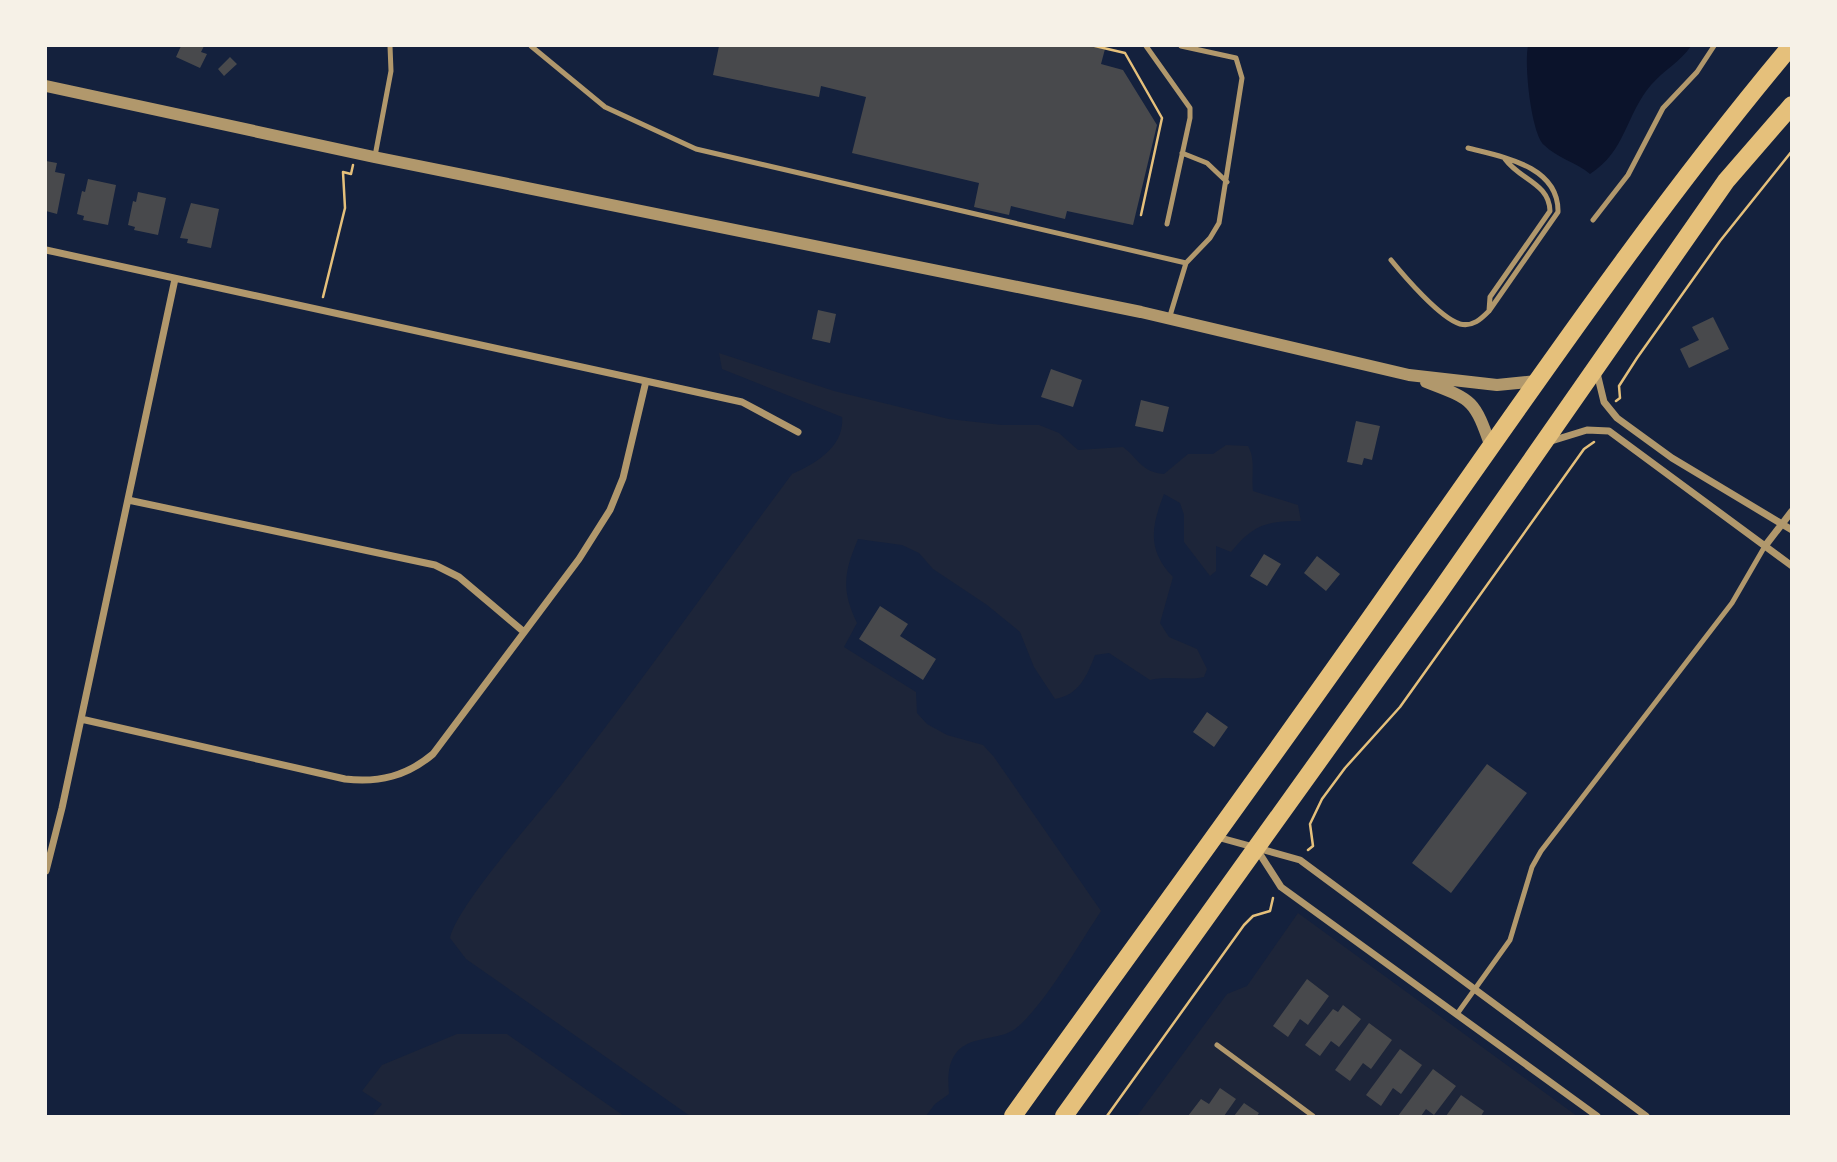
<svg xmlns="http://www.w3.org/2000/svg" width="1837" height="1162" font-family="Ubuntu,sans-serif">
	<rect width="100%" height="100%" fill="#14213d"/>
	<path fill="#1d2539" d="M719 353 834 391 949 419 1002 425H1039L1059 433 1078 450 1123 447C1139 459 1141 472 1164 474L1188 454H1213L1226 445 1248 446C1256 460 1251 475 1253 491L1298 505 1301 521C1266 521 1253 525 1231 552L1216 546V571L1210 576 1184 542V515L1180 503 1164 494C1151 527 1147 550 1173 577L1160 623 1169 637 1197 649 1207 669 1204 677C1185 681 1169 675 1150 680L1109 653 1095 655C1087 676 1079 695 1055 699L1034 667 1020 632 987 605 933 569 919 553 902 545 858 539C844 572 841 590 857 623L844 647 916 692 917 713 927 724 947 735 983 745 994 757 1101 911C1081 941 1042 1009 1015 1029 998 1041 970 1035 956 1053 947 1065 948 1080 949 1094L935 1104 926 1116H690L466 959 450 938C457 905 540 813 565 780 643 680 716 576 792 474 816 464 845 446 842 417L722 369Z
		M1298 913 1577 1116H1137L1227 994 1247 986Z
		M457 1034H507L624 1116H372L382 1104 362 1091 382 1065Z"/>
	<path fill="#0b132b" d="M1528 46H1691C1680 62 1664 70 1651 85 1625 116 1626 151 1590 174 1576 162 1557 158 1544 145 1531 133 1524 63 1528 46Z"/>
	<path fill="#48494c" d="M181 46H204L201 52 207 54 200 68 176 57Z
		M719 46H1091L1105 49 1101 64 1123 70 1157 125 1133 225 1067 211 1065 219 1011 206 1009 215 974 207 979 183 852 153 866 97 821 86 819 97 713 75Z
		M230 57 237 64 224 76 218 69Z
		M46 161 57 163 55 172 65 174 57 214 46 211Z
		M88 179 116 185 108 225 83 220 84 216 77 214 82 191 85 192Z
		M138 192 166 198 158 235 134 230 135 227 128 225 133 201 136 202Z
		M191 203 219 209 211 248 187 243 188 239 180 238Z
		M818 310 836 314 830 343 812 339Z
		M1713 317 1729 349 1689 368 1680 349 1699 340 1692 327Z
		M1051 369 1082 380 1073 407 1041 397Z
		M1141 400 1169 407 1163 432 1135 426Z
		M1356 421 1380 426 1372 460 1364 458 1362 465 1347 462Z
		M1264 554 1281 564 1267 586 1250 576Z
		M1317 556 1340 574 1326 591 1304 573Z
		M880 606 908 624 900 636 936 659 923 680 859 639Z
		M1207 712 1228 727 1214 747 1193 732Z
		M1487 764 1527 793 1451 893 1412 863Z
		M1307 979 1329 996 1308 1025 1300 1019 1288 1037 1273 1026Z
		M1343 1005 1361 1019 1339 1047 1331 1041 1320 1056 1305 1045 1333 1009 1338 1012Z
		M1369 1023 1392 1040 1371 1069 1363 1063 1350 1081 1335 1070Z
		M1400 1049 1422 1065 1401 1094 1393 1088 1381 1106 1366 1095Z
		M1433 1069 1456 1086 1434 1115 1426 1109 1421 1116H1398Z
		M1220 1088 1236 1099 1224 1116H1188L1201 1099 1209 1104Z
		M1461 1095 1484 1111 1481 1116H1446Z
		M1244 1103 1259 1113 1257 1116H1234Z"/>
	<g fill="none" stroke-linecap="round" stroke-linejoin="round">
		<path stroke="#e5c07b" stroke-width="2.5" d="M1095 46 1125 53 1162 118 1141 215
			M323 297 345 208 343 172 351 174 353 165
			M1616 401 1620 398 1619 386 1637 358 1720 241 1792 151
			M1308 850 1313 846 1310 824 1322 799 1345 768 1400 707 1584 449 1594 442
			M1107 1116 1244 925 1253 916 1270 911 1273 898"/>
		<path stroke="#b1986c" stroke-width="5" d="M531 46 605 107 696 149 1186 263
			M1146 46 1190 108V118L1167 224
			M1182 153 1207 163 1227 182
			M375 156 391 71 390 46
			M1593 220 1628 175 1663 108 1697 72 1714 46
			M1391 260C1404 276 1440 318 1460 324 1473 327 1481 319 1489 311L1558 212C1559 166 1503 157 1468 148
			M1489 311 1490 297 1550 211C1549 183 1520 180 1505 159
			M1169 319 1186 263 1210 238 1219 223 1242 78 1236 58 1181 46
			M1457 1014 1510 940 1532 867 1541 851 1732 603 1765 546
			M1217 1045 1313 1116"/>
		<path stroke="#b1986c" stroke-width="7" d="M46 250 742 402 798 432
			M1597 373 1604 402 1617 418 1672 458 1792 530
			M1548 442 1587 430 1609 431 1792 566
			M128 500 435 565 459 577 524 632
			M1765 546 1792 511
			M81 719 345 779C379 783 407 776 433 754L579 559 610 510 623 478 646 381
			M1217 837 1300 860 1646 1116
			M1256 848 1281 887 1597 1116
			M46 871 62 808 175 279"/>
		<path stroke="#b1986c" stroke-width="12" d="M46 86 374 157 1141 312 1409 375 1497 385 1537 381
			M1426 382C1473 400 1474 399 1491 447"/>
		<path stroke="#e5c07b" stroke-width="18" d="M1013 1116C1143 934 1276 754 1404 570 1530 392 1651 213 1791 46
			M1064 1116 1436 597 1726 181 1792 105"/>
	</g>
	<rect width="1837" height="1162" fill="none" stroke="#f6f1e7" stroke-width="94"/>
</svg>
